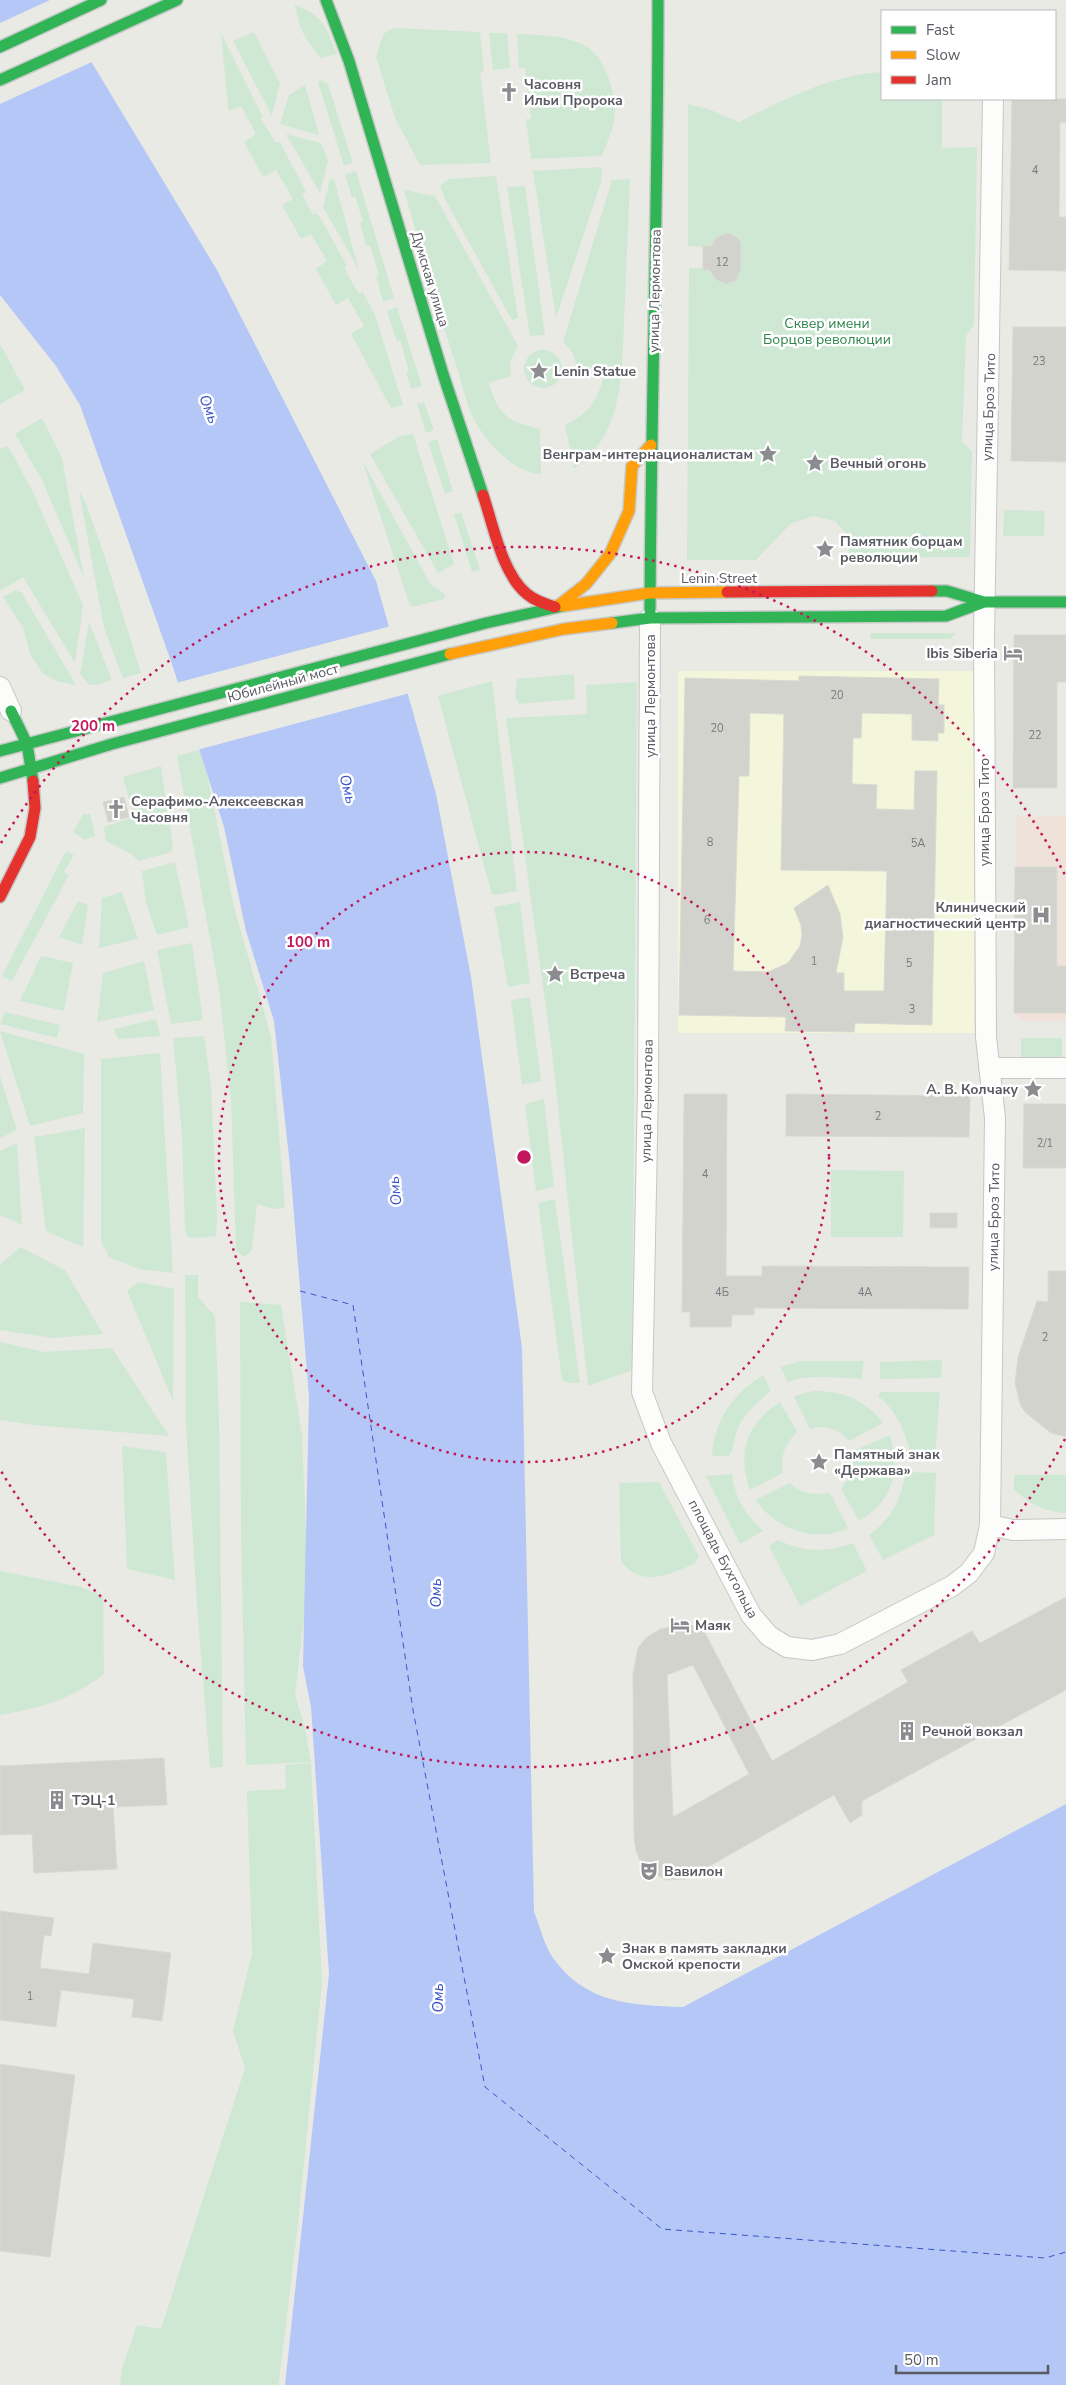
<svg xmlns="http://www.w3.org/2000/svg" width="1066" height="2385" font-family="'Nunito Sans',sans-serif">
	<rect width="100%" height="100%" fill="#e9eae3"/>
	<path fill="#f3f6da" d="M678 671H974V1033H678Z"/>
	<path fill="#eee2d9" d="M1016 816H1066V1021H1023L1014 1013Z"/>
	<path fill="#cfe8d4" d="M294 4C325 18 324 23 337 54L321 58C313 49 303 36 299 23 297 16 298 12 294 4Z
		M397 28 480 32 484 71 480 72 491 163 420 165 395 118 376 57 383 35 388 30Z
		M254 32 280 83 272 116 233 41Z
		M221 33 263 117 261 119 276 143 280 142 306 192 302 194 313 215 317 213 321 219 347 266 344 268 359 294 363 292 375 315 403 405 391 408 351 334 364 326 348 298 336 305 316 269 327 261 311 234 301 239 282 205 293 199 276 170 263 177 244 142 256 134 241 106 230 111 228 108Z
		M489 33H507L510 68 493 70Z
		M517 34C539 35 566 35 586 46 605 58 615 90 615 111 615 126 607 142 602 156L531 159 526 119H531L525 67 519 68Z
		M882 72V99H942V148L977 147 974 325 966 336 962 442 972 451 970 557 849 558 848 536 835 521 813 516 790 524 756 560H687L689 268H703V247L688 246V104L711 110 739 122C785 99 831 75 882 72Z
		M321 80 328 84 353 163 344 166 318 82Z
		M305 85 319 135 280 124 289 95Z
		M286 134 321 143 328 160 320 193Z
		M602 167 601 182 556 318 533 171Z
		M356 171 394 298 383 302 376 276 379 275 370 245 366 246 360 223 363 221 355 196 352 198 345 174Z
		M496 176 518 318 512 320 446 201 440 186 449 179Z
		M334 179 359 270 323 207 330 180Z
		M630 179 622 369H578L572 352 563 342 612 180Z
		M525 186 545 335 530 336 507 187Z
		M404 190 435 196 518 346 510 363 511 376 489 383C498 415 508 422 540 429L541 474C514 472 491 447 477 425 467 409 463 386 457 368 437 309 421 249 404 190Z
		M397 307 422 386 411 389 406 372 409 371 400 340 397 342 387 311Z
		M0 344 25 390 0 404Z
		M524 369a19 19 0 1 1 38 0a19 19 0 1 1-38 0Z
		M621 378C616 415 606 447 574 469L565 425C586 415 597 402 603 379Z
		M424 402 434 430 426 433 417 404Z
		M42 418 62 458 84 578 42 480 15 434Z
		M413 434 454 564 438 573 370 454 400 436Z
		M437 439 453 491 445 494 428 442Z
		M8 446 32 490 83 605 75 663 23 577 0 591V449Z
		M362 460 431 585 445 594 444 599 412 607 409 603Z
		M79 491 85 501 105 557 141 673 123 678 104 628Z
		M1004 510 1045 511 1044 536H1003Z
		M461 512 480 570 472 572 454 514Z
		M15 590 22 593 76 685 59 682 43 674 30 654 23 628 3 597Z
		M89 622 112 680 100 684 89 685 80 674Z
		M871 633H956L950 639H870Z
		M574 674 575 699 519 704 515 697 517 679Z
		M492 681 517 891 494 895H492L438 696Z
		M637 682 632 1370 588 1386 552 1052 506 718 587 714 586 685Z
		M202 749 234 907 271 1036 285 1208 273 1209 257 1204 252 1250 244 1257 236 1250 231 1099 219 989 177 756Z
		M161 766 173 847 171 852 139 861 131 854 106 841 104 827 134 817 123 777Z
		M83 814H90L95 836 84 840 73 832Z
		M66 851 74 855 64 872 69 875 12 981 2 976Z
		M175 862 189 927 157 935 146 903 142 871Z
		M122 892 138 939 99 948 102 898Z
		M78 901 88 905 82 945 59 937Z
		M520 902 530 983 508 987 494 907Z
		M192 943 203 1020 171 1024 157 950Z
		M41 956 73 963 64 1011 20 1001Z
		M144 961 154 1010 97 1022 103 973Z
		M530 997 541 1081 522 1085 511 1000Z
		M5 1012 60 1025 57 1038 0 1024Z
		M156 1019 160 1036 118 1039 114 1029Z
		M0 1031 84 1054 83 1113 30 1126Z
		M204 1036 211 1086 217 1218 216 1236 201 1238 187 1237 185 1228 182 1135 173 1038Z
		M1021 1038H1062V1057H1021Z
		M160 1053 173 1273 139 1269 109 1257 101 1241V1059Z
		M0 1076 17 1130 0 1138Z
		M544 1099 554 1187 536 1191 525 1104Z
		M85 1128 83 1247 46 1231 34 1137Z
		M17 1143 22 1225 0 1215V1151Z
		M831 1170 904 1171 903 1237H831Z
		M555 1199 580 1383H570L562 1380 538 1203Z
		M20 1247 65 1270 103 1334 54 1338 0 1330V1265Z
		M185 1275H198V1297L215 1316 219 1417 223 1767 210 1768 197 1606 186 1426Z
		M138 1282 174 1289 173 1401 127 1291Z
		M240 1302 281 1305 302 1435 308 1583 295 1695 305 1728 311 1762 246 1765 241 1533Z
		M0 1342 44 1352 112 1348 169 1436 33 1425 0 1420Z
		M942 1360 941 1378 880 1379V1362Z
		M800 1361H864L861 1379C837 1378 811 1374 788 1382L780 1367Z
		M763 1375 771 1391C757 1402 744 1414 737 1430 734 1438 734 1451 728 1456H712C714 1420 733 1394 763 1375Z
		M815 1391C843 1391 866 1400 883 1423L849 1441C838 1429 825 1424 810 1429L794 1397 803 1393Z
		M880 1392H940L935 1455 911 1454C905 1432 897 1411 878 1396Z
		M780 1402 797 1432C785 1444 780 1456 783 1473L750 1490C737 1453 746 1424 780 1402Z
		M890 1435C900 1473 893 1501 859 1521L841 1489 852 1473 853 1451Z
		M122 1446 166 1452 175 1580 127 1569Z
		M910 1472 936 1473 934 1535 883 1560 869 1535C892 1517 899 1505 905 1476Z
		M732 1474C735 1499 745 1514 763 1531L740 1544 706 1476Z
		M1014 1475H1066V1513C1045 1512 1028 1504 1014 1489Z
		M659 1482 699 1557 694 1564C668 1575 641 1588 621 1561L619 1483Z
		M790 1483C801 1494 814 1495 830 1493L848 1528C814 1544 777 1529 755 1500Z
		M778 1540C802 1552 828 1553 853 1543L867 1571 800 1606 769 1546Z
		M0 1571 81 1587 103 1596 104 1674C70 1700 41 1708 0 1715Z
		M311 1763 322 1982 298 2224 279 2382 278 2385H120L122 2368 137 2325 161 2329 245 2068 233 2031 252 1953 247 1791 286 1789 285 1765Z"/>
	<path fill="#b4c7f7" d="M0 0H54L217 270 376 581 436 794 471 977 522 1348 534 1912C540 1926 544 1945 553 1958 586 2004 631 2005 683 2007L1066 1804V2385H285L329 1974 311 1707 303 1666 309 1397 290 1166 274 1021 246 931 224 827 172 664 80 405 56 366 0 295Z"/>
	<path fill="#e9eae3" d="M50 0H57L94 61 0 104V23Z
		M391 626 410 693 197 750 176 683Z"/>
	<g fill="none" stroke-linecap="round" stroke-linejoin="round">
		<path stroke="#3a55c9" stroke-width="1" stroke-dasharray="6 5" stroke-linecap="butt" d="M300 1291 353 1305 413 1710 485 2087 662 2229 1045 2258 1066 2252"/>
	</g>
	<path fill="#d3d3ce" stroke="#d9dad2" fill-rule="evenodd" d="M1012 99H1066V123L1060 122 1059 217H1066V271L1009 270Z
		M728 233 738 238 741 243V270L736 280 726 284 715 279 710 270H703V246H711L717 237Z
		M1013 327H1066V462L1011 461Z
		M1014 635H1066V682H1057V788H1013Z
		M799 676 939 679 938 705H944V733H938V741L912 740V714L862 713 861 738H853L852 784 877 785 876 809 914 810 915 771H937L932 1025 855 1023 854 1032 785 1031 786 1017 679 1015 685 678 799 681ZM750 713 784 714 781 870 887 871 884 991H844V973H836L843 937 840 914 828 885 794 908 801 925 802 935 800 946 788 963 768 972 733 971 739 776H749Z
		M124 797 129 817 108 822 103 802Z
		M1015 867H1057V966H1066V1013H1014Z
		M684 1094H727L726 1276H762V1266L969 1267 968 1309 754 1308V1315H732L731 1327H690V1312H682Z
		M786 1094 970 1096 969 1137 786 1136Z
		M1024 1104H1066V1168H1023Z
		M930 1213H957V1228H930Z
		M1048 1271H1066V1437L1051 1433 1025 1412 1020 1404 1015 1383 1018 1357 1037 1301 1048 1302Z
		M1066 1597V1690L862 1801V1815L850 1823 834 1795 687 1879 667 1880 652 1873 641 1864 636 1850 634 1837 633 1674 638 1648 646 1638 652 1634 660 1629 680 1625H690L703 1629 772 1761 908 1682 901 1670 972 1631 980 1643ZM693 1665 749 1774 673 1817 667 1675Z
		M164 1758 167 1805 113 1807 117 1869 34 1873 32 1834 0 1835V1766Z
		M0 1911 54 1918 51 1936 44 1935 40 1968 89 1974 93 1943 171 1953 162 2021 132 2017 134 1999 61 1990 56 2027 0 2020Z
		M0 2064 75 2075 50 2257 0 2251Z"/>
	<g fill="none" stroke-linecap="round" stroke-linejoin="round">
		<g stroke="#c6c7c6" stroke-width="22">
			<path id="street" d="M650 618 648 1088 642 1392 661 1443 751 1615 769 1636 787 1647 812 1650 840 1644 952 1586 969 1573 984 1553 990 1525 995 1118 986 1037 984 639 993 99
				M0 687 11 711
				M989 1068H1066
				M990 1525 1013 1530 1066 1529"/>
		</g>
		<g stroke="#c8c9c9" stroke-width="14">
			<path id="fast" d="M326 0 349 61 443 374 483 495
				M0 47 101 0
				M0 80 177 0
				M932 591H947L984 602H1066
				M650 611C651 407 658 204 658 0
				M612 623 650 618 946 616 984 602
				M11 711 27 744 33 781
				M0 751 486 623 563 606
				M0 778 112 744 450 654"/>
		</g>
		<g stroke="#c8c9c9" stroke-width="14">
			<path id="slow" d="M559 605 586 584 610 554 629 511 632 466 651 445
				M563 606 649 593 727 592
				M450 654 564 629 612 623"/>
		</g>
		<g stroke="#c8c9c9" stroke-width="14">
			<path id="jam" d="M483 495C493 524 502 574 527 594 535 601 545 604 555 607
				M727 592 932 591
				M0 897 30 837 35 808 33 781"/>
		</g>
		<use href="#street" stroke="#fcfcfb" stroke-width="20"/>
		<use href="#fast" stroke="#30b455" stroke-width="11"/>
		<use href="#slow" stroke="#ff9f0a" stroke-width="11"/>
		<use href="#jam" stroke="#e5322d" stroke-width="11"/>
	</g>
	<g fill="none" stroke="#c2185b" stroke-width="2.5" stroke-dasharray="2.5 5">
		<circle cx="524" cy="1157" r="305"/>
		<path d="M1065 1439A610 610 0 0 1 1 1471M1 843A610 610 0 0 1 1065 875"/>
	</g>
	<defs>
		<g id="church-bare" transform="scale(1.5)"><path d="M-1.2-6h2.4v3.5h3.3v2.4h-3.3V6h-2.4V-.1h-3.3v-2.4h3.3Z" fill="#8b8c8f" stroke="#fff" stroke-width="2.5" paint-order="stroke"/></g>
		<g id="sight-bare" transform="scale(1.5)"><path d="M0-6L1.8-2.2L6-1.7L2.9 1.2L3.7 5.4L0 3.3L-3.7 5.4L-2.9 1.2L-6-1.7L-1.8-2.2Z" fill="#8b8c8f" stroke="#fff" stroke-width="2.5" paint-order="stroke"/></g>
		<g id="hotel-bare" transform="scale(1.5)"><path d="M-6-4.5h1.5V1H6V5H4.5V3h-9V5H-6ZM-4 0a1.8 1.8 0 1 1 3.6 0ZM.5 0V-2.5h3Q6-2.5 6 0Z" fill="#8b8c8f" stroke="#fff" stroke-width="2.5" paint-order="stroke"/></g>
		<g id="hospital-bare" transform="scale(1.5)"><path d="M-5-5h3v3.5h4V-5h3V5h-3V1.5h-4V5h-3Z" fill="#8b8c8f" stroke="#fff" stroke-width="2.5" paint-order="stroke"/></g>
		<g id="building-bare" transform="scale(1.5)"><path d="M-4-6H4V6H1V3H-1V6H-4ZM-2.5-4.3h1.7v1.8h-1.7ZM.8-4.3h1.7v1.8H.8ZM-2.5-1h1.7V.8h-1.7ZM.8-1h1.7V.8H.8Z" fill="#8b8c8f" stroke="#fff" stroke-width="2.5" paint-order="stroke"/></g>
		<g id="theatre-bare" transform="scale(1.5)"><path d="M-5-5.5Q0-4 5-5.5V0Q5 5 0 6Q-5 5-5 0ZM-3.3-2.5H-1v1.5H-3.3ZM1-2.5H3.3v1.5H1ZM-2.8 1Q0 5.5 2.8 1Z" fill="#8b8c8f" stroke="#fff" stroke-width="2.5" paint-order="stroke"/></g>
	</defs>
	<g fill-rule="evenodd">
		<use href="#church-bare" x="509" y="92"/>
		<use href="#sight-bare" x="539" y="371"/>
		<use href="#sight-bare" x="768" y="454"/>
		<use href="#sight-bare" x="815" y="463"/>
		<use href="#sight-bare" x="825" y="549"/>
		<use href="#hotel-bare" x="1013" y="653"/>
		<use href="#church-bare" x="116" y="809"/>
		<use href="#hospital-bare" x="1041" y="915"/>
		<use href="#sight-bare" x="555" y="974"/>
		<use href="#sight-bare" x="1033" y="1089"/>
		<use href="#sight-bare" x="819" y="1462"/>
		<use href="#hotel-bare" x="680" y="1625"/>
		<use href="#building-bare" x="907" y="1731"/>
		<use href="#building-bare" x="57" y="1800"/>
		<use href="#theatre-bare" x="649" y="1871"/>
		<use href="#sight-bare" x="607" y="1956"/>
	</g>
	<g text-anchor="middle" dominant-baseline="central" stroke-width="5" stroke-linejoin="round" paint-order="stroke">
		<g font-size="11" fill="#78797e">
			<text x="1035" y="170">4</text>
			<text x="722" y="262">12</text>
			<text x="1039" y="361">23</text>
			<text x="837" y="695">20</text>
			<text x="717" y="728">20</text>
			<text x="1035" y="735">22</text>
			<text x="710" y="842">8</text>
			<text x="918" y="843">5А</text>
			<text x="707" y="920">6</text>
			<text x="814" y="961">1</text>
			<text x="909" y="963">5</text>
			<text x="912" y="1009">3</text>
			<text x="878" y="1116">2</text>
			<text x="1045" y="1143">2/1</text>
			<text x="705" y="1174">4</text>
			<text x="722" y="1292">4Б</text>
			<text x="865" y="1292">4А</text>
			<text x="1045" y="1337">2</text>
			<text x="30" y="1996">1</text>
		</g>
		<g font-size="14" font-weight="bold" fill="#595a62" stroke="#fff" text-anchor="start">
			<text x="524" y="84">Часовня<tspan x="524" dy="16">Ильи Пророка</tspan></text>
			<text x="554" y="371">Lenin Statue</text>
			<text x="753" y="454" text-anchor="end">Венграм-интернационалистам</text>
			<text x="830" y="463">Вечный огонь</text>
			<text x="840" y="541">Памятник борцам<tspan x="840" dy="16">революции</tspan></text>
			<text x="998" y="653" text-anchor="end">Ibis Siberia</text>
			<text x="131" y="801">Серафимо-Алексеевская<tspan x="131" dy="16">Часовня</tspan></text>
			<text x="1026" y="907" text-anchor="end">Клинический<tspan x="1026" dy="16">диагностический центр</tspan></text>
			<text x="570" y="974">Встреча</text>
			<text x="1018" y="1089" text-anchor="end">А. В. Колчаку</text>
			<text x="834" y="1454">Памятный знак<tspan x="834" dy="16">«Держава»</tspan></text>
			<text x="695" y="1625">Маяк</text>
			<text x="922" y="1731">Речной вокзал</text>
			<text x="72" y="1800">ТЭЦ-1</text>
			<text x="664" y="1871">Вавилон</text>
			<text x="622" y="1948">Знак в память закладки<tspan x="622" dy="16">Омской крепости</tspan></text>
		</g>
		<g font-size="14" fill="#595a62" stroke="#fff">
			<text transform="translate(430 279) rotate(73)">Думская улица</text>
			<text transform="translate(655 291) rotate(-89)">улица Лермонтова</text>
			<text transform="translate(989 407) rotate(-88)">улица Броз Тито</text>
			<text x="719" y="578">Lenin Street</text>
			<text transform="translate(283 683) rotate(-15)">Юбилейный мост</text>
			<text transform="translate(650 696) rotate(-90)">улица Лермонтова</text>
			<text transform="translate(984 812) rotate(-90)">улица Броз Тито</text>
			<text transform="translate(647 1101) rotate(-89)">улица Лермонтова</text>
			<text transform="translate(994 1217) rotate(-89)">улица Броз Тито</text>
			<text transform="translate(723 1559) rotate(62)">площадь Бухгольца</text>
		</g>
		<g font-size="14" fill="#2e844c" stroke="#fff">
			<text x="827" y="323">Сквер имени<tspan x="827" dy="16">Борцов революции</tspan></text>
		</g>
		<g font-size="15" font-style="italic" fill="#3a55c9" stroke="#fff">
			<text transform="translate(209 409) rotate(69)">Омь</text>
			<text transform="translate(348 789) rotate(76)">Омь</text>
			<text transform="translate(395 1191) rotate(-96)">Омь</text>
			<text transform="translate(436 1593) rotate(-90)">Омь</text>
			<text transform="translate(438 1998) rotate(-90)">Омь</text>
		</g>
	</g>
	<circle cx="524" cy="1157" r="8" fill="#c2185b" stroke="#fff" stroke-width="2.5"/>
	<g font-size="15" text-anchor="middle" font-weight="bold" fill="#c2185b" stroke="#fff" stroke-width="5" stroke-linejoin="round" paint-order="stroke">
		<text x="93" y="731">200 m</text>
		<text x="308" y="947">100 m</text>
	</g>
	<rect x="881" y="10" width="175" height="90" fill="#ffffff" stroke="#bdbdc0"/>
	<rect x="891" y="26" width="25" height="8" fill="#30b455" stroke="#bdbdc0"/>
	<text x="926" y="35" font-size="15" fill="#595a62">Fast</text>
	<rect x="891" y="51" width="25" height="8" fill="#ff9f0a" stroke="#bdbdc0"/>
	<text x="926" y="60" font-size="15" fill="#595a62">Slow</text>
	<rect x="891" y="76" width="25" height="8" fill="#e5322d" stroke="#bdbdc0"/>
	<text x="926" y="85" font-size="15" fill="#595a62">Jam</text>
	<path d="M896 2365v8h152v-8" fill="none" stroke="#595a62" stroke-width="2.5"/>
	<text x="904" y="2365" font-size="15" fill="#595a62" stroke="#ffffff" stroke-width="4" paint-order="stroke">50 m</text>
</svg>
